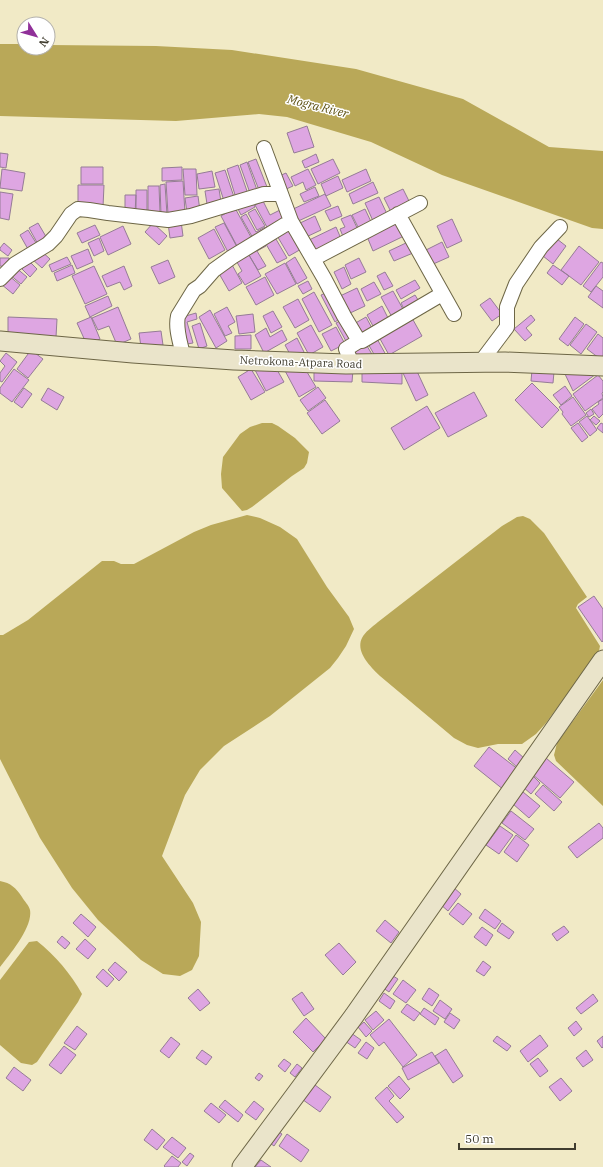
<svg xmlns="http://www.w3.org/2000/svg" width="603" height="1167" font-family="'IBM Plex Serif',serif">
	<rect width="100%" height="100%" fill="#f1eac6"/>
	<path fill="#b9a858" d="M0 44H24V48H48V45L156 46 232 50 356 69 463 99 549 147 603 151V229L592 228 442 175 371 142 287 117 259 114 176 121 0 116Z
		M262 423H272L278 426 295 438 309 452 307 463 304 468 292 476 252 507 247 510 242 511 222 488 221 474 223 457 240 434 250 427Z
		M247 515 260 518 280 527 297 539 327 587 349 617 354 629 346 646 338 658 330 668 270 716 224 746 200 770 185 795 162 856 193 903 201 922 199 956 192 970 180 976 163 974 141 960 98 920 72 888 40 838 0 759V635H3L28 620 102 561H114L121 564H134L194 532 211 525Z
		M523 516 530 519 544 533 587 597 578 604 576 608 600 646 599 651 546 723 536 734 522 744H498L478 748 467 745 454 738 380 676C371 667 355 652 362 638 365 632 372 627 378 622L502 526 517 517Z
		M603 680V806L556 761 554 755 557 743Z
		M0 881C11 883 16 888 22 897 24 901 29 905 30 910 33 927 10 954 0 967Z
		M37 941C55 955 71 974 82 994L78 1002 37 1062 32 1065 21 1063 0 1045V980L29 942Z"/>
	<path fill="#dea6e2" stroke="#957c96" d="M307 126 314 147 294 153 287 133Z
		M0 153 8 154 6 168 0 167Z
		M316 154 319 162 305 168 302 161Z
		M256 159 267 187 259 190 248 162Z
		M333 159 340 173 318 184 311 169Z
		M247 162 257 190 250 193 240 165Z
		M238 165 248 194 236 198 227 169Z
		M81 167H103V184H81Z
		M182 167V180L162 181V168Z
		M2 169 25 173 22 191 0 188Z
		M183 169H196L197 195H185Z
		M308 169 316 185 306 190 303 182 295 186 291 177Z
		M366 169 371 181 347 192 342 180Z
		M225 170 234 197 224 201 215 173Z
		M212 171 215 187 199 189 197 174Z
		M286 173 293 186 284 190 277 177Z
		M338 176 343 188 326 196 321 184Z
		M183 181 185 213 168 214 166 182Z
		M373 182 378 193 353 204 349 194Z
		M165 184 167 215H161L160 185Z
		M78 185H104L103 207H78Z
		M148 186H159L160 213H148Z
		M315 187 319 196 304 202 300 194Z
		M219 189 221 202 207 204 205 191Z
		M403 189 410 203 391 212 384 198Z
		M136 190H147V214H136Z
		M0 192 13 194 9 220 0 218Z
		M325 194 331 206 294 223 289 211Z
		M125 195H136L135 213H125Z
		M198 196 200 211 187 213 185 198Z
		M379 197 387 214 373 221 365 203Z
		M251 199 255 207 241 215 237 207Z
		M263 201 270 215 280 210 285 219 268 229 255 205Z
		M338 206 342 216 330 221 325 211Z
		M235 208 252 239 237 246 221 216Z
		M255 209 265 226 257 230 248 213Z
		M365 209 373 226 360 231 352 215Z
		M246 214 256 232 265 227 268 232 254 240 241 217Z
		M351 215 359 232 344 239 340 229 345 227 341 219Z
		M315 216 321 230 304 238 298 224Z
		M396 219 404 236 373 251 366 234Z
		M452 219 462 241 447 248 437 226Z
		M181 221 183 236 170 238 168 223Z
		M38 223 48 240 39 246 29 228Z
		M153 223 167 236 159 245 145 232Z
		M224 223 237 247 228 252 215 227Z
		M95 225 100 235 82 243 77 233Z
		M123 226 131 244 108 255 100 237Z
		M290 226 303 248 289 256 276 234Z
		M336 227 342 241 313 255 307 241Z
		M214 229 225 250 209 259 198 238Z
		M28 230 38 246 29 251 20 235Z
		M273 234 287 258 277 263 263 239Z
		M99 238 104 251 94 256 88 243Z
		M557 239 566 246 553 264 543 256Z
		M262 240 266 246 257 251 266 266 258 270 246 250Z
		M408 242 413 253 394 261 389 251Z
		M442 242 449 257 431 265 424 251Z
		M4 243 12 250 8 256 0 250V248Z
		M579 246 599 262 581 285 561 270Z
		M88 249 93 262 77 269 71 256Z
		M40 250 50 259 42 268 32 259Z
		M246 250 261 276 245 285 238 274 242 271 234 257Z
		M67 257 71 264 52 272 49 265Z
		M295 257 307 278 297 284 286 263Z
		M0 258H9V267L0 266Z
		M359 258 366 272 351 279 345 265Z
		M168 260 175 277 159 284 151 267Z
		M29 261 37 269 30 277 22 269Z
		M601 262 603 263V277L591 292 583 286Z
		M231 263 242 283 229 291 217 270Z
		M285 263 296 284 277 294 265 274Z
		M72 265 75 273 57 281 54 273Z
		M553 265 569 276 562 285 547 273Z
		M94 266 107 294 85 304 72 276Z
		M124 266 132 286 124 290 120 282 107 287 102 276Z
		M15 267 27 277 21 284 9 274Z
		M344 267 351 284 342 289 334 272Z
		M385 272 393 286 384 290 377 276Z
		M8 275 20 285 13 294 1 284Z
		M265 277 274 295 256 305 246 287Z
		M415 280 420 288 401 299 396 290Z
		M308 281 312 289 303 294 298 286Z
		M374 282 381 294 367 301 361 289Z
		M596 286 603 291V308L588 297Z
		M357 288 365 306 348 314 340 296Z
		M393 291 404 311 392 317 381 297Z
		M314 292 332 325 319 332 302 299Z
		M328 292 342 317 335 322 321 295Z
		M415 295 420 303 405 311 401 303Z
		M108 296 112 306 90 317 85 306Z
		M490 298 502 314 492 321 480 305Z
		M298 299 309 320 295 328 283 307Z
		M382 306 388 318 373 326 367 315Z
		M118 307 131 339 117 345 109 326 98 330 92 318Z
		M227 307 235 322 228 326 232 333 225 336 214 314Z
		M210 310 227 341 216 348 199 317Z
		M273 311 282 327 271 333 263 316Z
		M196 313 197 319 187 322 193 343 187 344 179 318Z
		M253 314 255 332 239 334 236 316Z
		M531 315 535 320 526 328 532 335 525 341 514 329Z
		M8 317 57 319 56 337 8 336Z
		M91 317 100 339 87 345 77 323Z
		M366 317 373 330 359 337 352 325Z
		M575 317 584 324 568 346 559 339Z
		M412 318 422 336 389 355 379 337Z
		M344 319 355 338 347 343 336 323Z
		M200 323 207 346 199 349 192 326Z
		M586 324 597 332 581 354 570 345Z
		M311 325 323 347 309 355 297 333Z
		M336 327 345 344 331 351 322 334Z
		M266 328 270 337 282 330 287 340 264 353 255 335Z
		M161 331 163 345 141 347 139 333Z
		M598 334 603 338V361L587 349Z
		M251 335V349H235V336Z
		M376 337 386 355 375 356 367 342Z
		M297 338 304 352 292 358 285 345Z
		M364 341 373 356H357L351 348Z
		M31 350 43 359 28 378 17 369Z
		M6 353 17 362 2 382 0 381V373L5 366 0 361Z
		M283 367H304L316 387 299 397Z
		M415 367 428 395 416 401 403 373Z
		M254 368H276L284 382 266 391Z
		M14 369 29 380 12 402 0 393V388Z
		M251 369 265 392 251 400 238 377Z
		M314 370H353L352 382 314 381Z
		M532 370 554 372 553 383 531 381Z
		M362 371 402 373V384L362 382Z
		M593 371 596 374 573 391 565 374Z
		M598 375 603 381V392L602 393 603 398 585 411 573 394Z
		M532 383 559 410 542 428 515 400Z
		M565 386 572 396 561 405 553 395Z
		M318 387 326 398 308 411 300 400Z
		M24 388 32 394 22 408 14 402Z
		M48 388 64 397 57 410 41 400Z
		M474 392 487 416 448 437 435 413Z
		M573 397 586 415 571 426 562 414 563 412 559 407Z
		M603 399V414L599 418 592 409 599 404 598 402Z
		M325 400 340 421 322 434 307 413Z
		M427 406 440 428 404 450 391 428Z
		M591 409 594 414 589 417 586 413Z
		M587 416 597 430 590 436 579 422Z
		M594 416 600 421 596 425 590 420Z
		M578 423 588 437 582 442 571 428Z
		M601 423 603 424V433L597 428Z
		M594 596 603 609V641L602 642 578 607Z
		M489 747 519 770 504 790 474 766Z
		M515 750 525 759 518 768 508 759Z
		M546 758 574 782 560 798 532 774Z
		M533 776 540 783 531 794 523 787Z
		M543 785 562 802 554 811 535 794Z
		M523 792 540 806 529 818 513 804Z
		M511 811 534 829 525 840 502 823Z
		M599 823 603 828V838L577 858 568 847Z
		M500 826 513 835 499 854 486 845Z
		M516 835 529 845 517 862 504 852Z
		M453 887 461 894 448 911 440 904Z
		M458 903 472 914 463 925 449 914Z
		M485 909 501 921 495 929 479 918Z
		M81 914 96 927 88 937 73 923Z
		M385 920 399 932 391 943 376 931Z
		M502 923 514 932 509 939 497 931Z
		M564 926 569 932 557 941 552 934Z
		M482 927 493 935 486 946 474 937Z
		M62 936 70 943 65 949 57 942Z
		M85 939 96 949 88 959 76 949Z
		M339 943 356 962 343 975 325 955Z
		M483 961 491 967 484 976 476 971Z
		M115 962 127 972 119 981 108 970Z
		M103 969 114 979 107 987 96 977Z
		M388 973 398 979 389 992 379 985Z
		M403 980 416 990 406 1003 393 994Z
		M429 988 439 995 432 1006 422 999Z
		M198 989 210 1003 200 1011 188 998Z
		M302 992 314 1009 304 1016 292 999Z
		M384 993 395 1001 390 1009 379 1001Z
		M593 994 598 1001 581 1014 576 1008Z
		M440 1000 452 1009 445 1019 433 1011Z
		M407 1004 420 1013 414 1021 401 1012Z
		M424 1008 439 1018 435 1025 420 1014Z
		M376 1011 384 1020 373 1030 365 1020Z
		M450 1013 460 1020 454 1029 444 1022Z
		M306 1018 326 1039 313 1052 293 1032Z
		M389 1019 417 1055 403 1067 384 1042 379 1046 370 1035Z
		M576 1021 582 1029 574 1036 568 1028Z
		M364 1022 372 1031 366 1037 358 1027Z
		M77 1026 87 1034 75 1050 64 1043Z
		M351 1033 361 1040 355 1048 345 1041Z
		M540 1035 548 1046 528 1062 520 1051Z
		M497 1036 511 1046 507 1051 493 1041Z
		M603 1036V1047L602 1048 597 1041Z
		M171 1037 180 1044 169 1058 160 1051Z
		M366 1042 374 1048 367 1059 358 1053Z
		M64 1046 76 1055 61 1074 49 1065Z
		M446 1049 463 1076 453 1083 435 1056Z
		M202 1050 212 1057 206 1065 196 1058Z
		M586 1050 593 1060 583 1067 576 1058Z
		M432 1052 439 1063 408 1080 402 1068Z
		M538 1058 548 1071 540 1077 530 1064Z
		M284 1059 291 1064 285 1072 278 1066Z
		M297 1064 302 1068 295 1077 290 1073Z
		M14 1067 31 1080 23 1091 6 1078Z
		M259 1073 263 1076 259 1081 255 1078Z
		M399 1076 410 1089 400 1099 388 1086Z
		M561 1078 572 1091 560 1101 549 1087Z
		M311 1082 331 1097 320 1112 299 1097Z
		M387 1087 394 1096 389 1101 404 1117 397 1123 375 1098Z
		M225 1100 243 1115 238 1122 219 1107Z
		M254 1101 264 1109 256 1120 245 1112Z
		M211 1103 226 1115 219 1123 204 1111Z
		M152 1129 165 1140 157 1150 144 1140Z
		M274 1129 282 1134 274 1146 266 1140Z
		M287 1134 309 1150 301 1162 279 1146Z
		M172 1137 186 1148 178 1158 163 1147Z
		M190 1153 194 1156 187 1166 182 1162Z
		M172 1156 181 1163 178 1167H165L164 1166Z
		M261 1160 271 1167H255Z"/>
	<g fill="none" stroke-linecap="round" stroke-linejoin="round">
		<g stroke="#6d6646" stroke-width="16">
			<path id="street" d="M264 148 291 221 324 278 344 316 359 341 346 349 352 364
				M398 214 454 314
				M313 259 420 203
				M0 279 15 264 48 244 56 236 71 214 78 209 89 210 108 213 168 220 191 216 264 194H281
				M359 341H362L442 294
				M183 356C181 344 175 329 178 316L194 290 200 286 214 270 232 257 291 221
				M480 363 507 327V307L516 284 541 247 560 227"/>
		</g>
		<g stroke="#6d6646" stroke-width="21">
			<path id="secondary" d="M0 341 133 353 234 360 346 364 505 362 603 366
				M242 1167 354 1016 603 660"/>
		</g>
		<use href="#street" stroke="#fff" stroke-width="14"/>
		<use href="#secondary" stroke="#eae4ca" stroke-width="19"/>
	</g>
	<g text-anchor="middle" dominant-baseline="central" stroke-width="3" stroke-linejoin="round" paint-order="stroke">
		<g font-size="11" fill="#403d2f" stroke="#fff">
			<text transform="translate(301 362) rotate(2)">Netrokona-Atpara Road</text>
		</g>
		<g font-size="12" font-style="italic" fill="#5d5113" stroke="#fff">
			<text transform="translate(318 106) rotate(14)">Mogra River</text>
		</g>
	</g>
	<g transform="translate(36 36) rotate(127)"><circle r="19" fill="#ffffff" stroke="#b3b1ac"/>
	<path d="M0-3L7 15L0 10L-7 15Z" fill="#903099"/>
	<text y="-6" font-size="11" font-weight="bold" text-anchor="middle" fill="#403d2f">N</text>
	</g>
	<path d="M459 1143v6h116v-6" fill="none" stroke="#403d2f" stroke-width="2"/>
	<text x="465" y="1143" font-size="12" fill="#403d2f" stroke="#ffffff" stroke-width="3" paint-order="stroke">50 m</text>
</svg>
